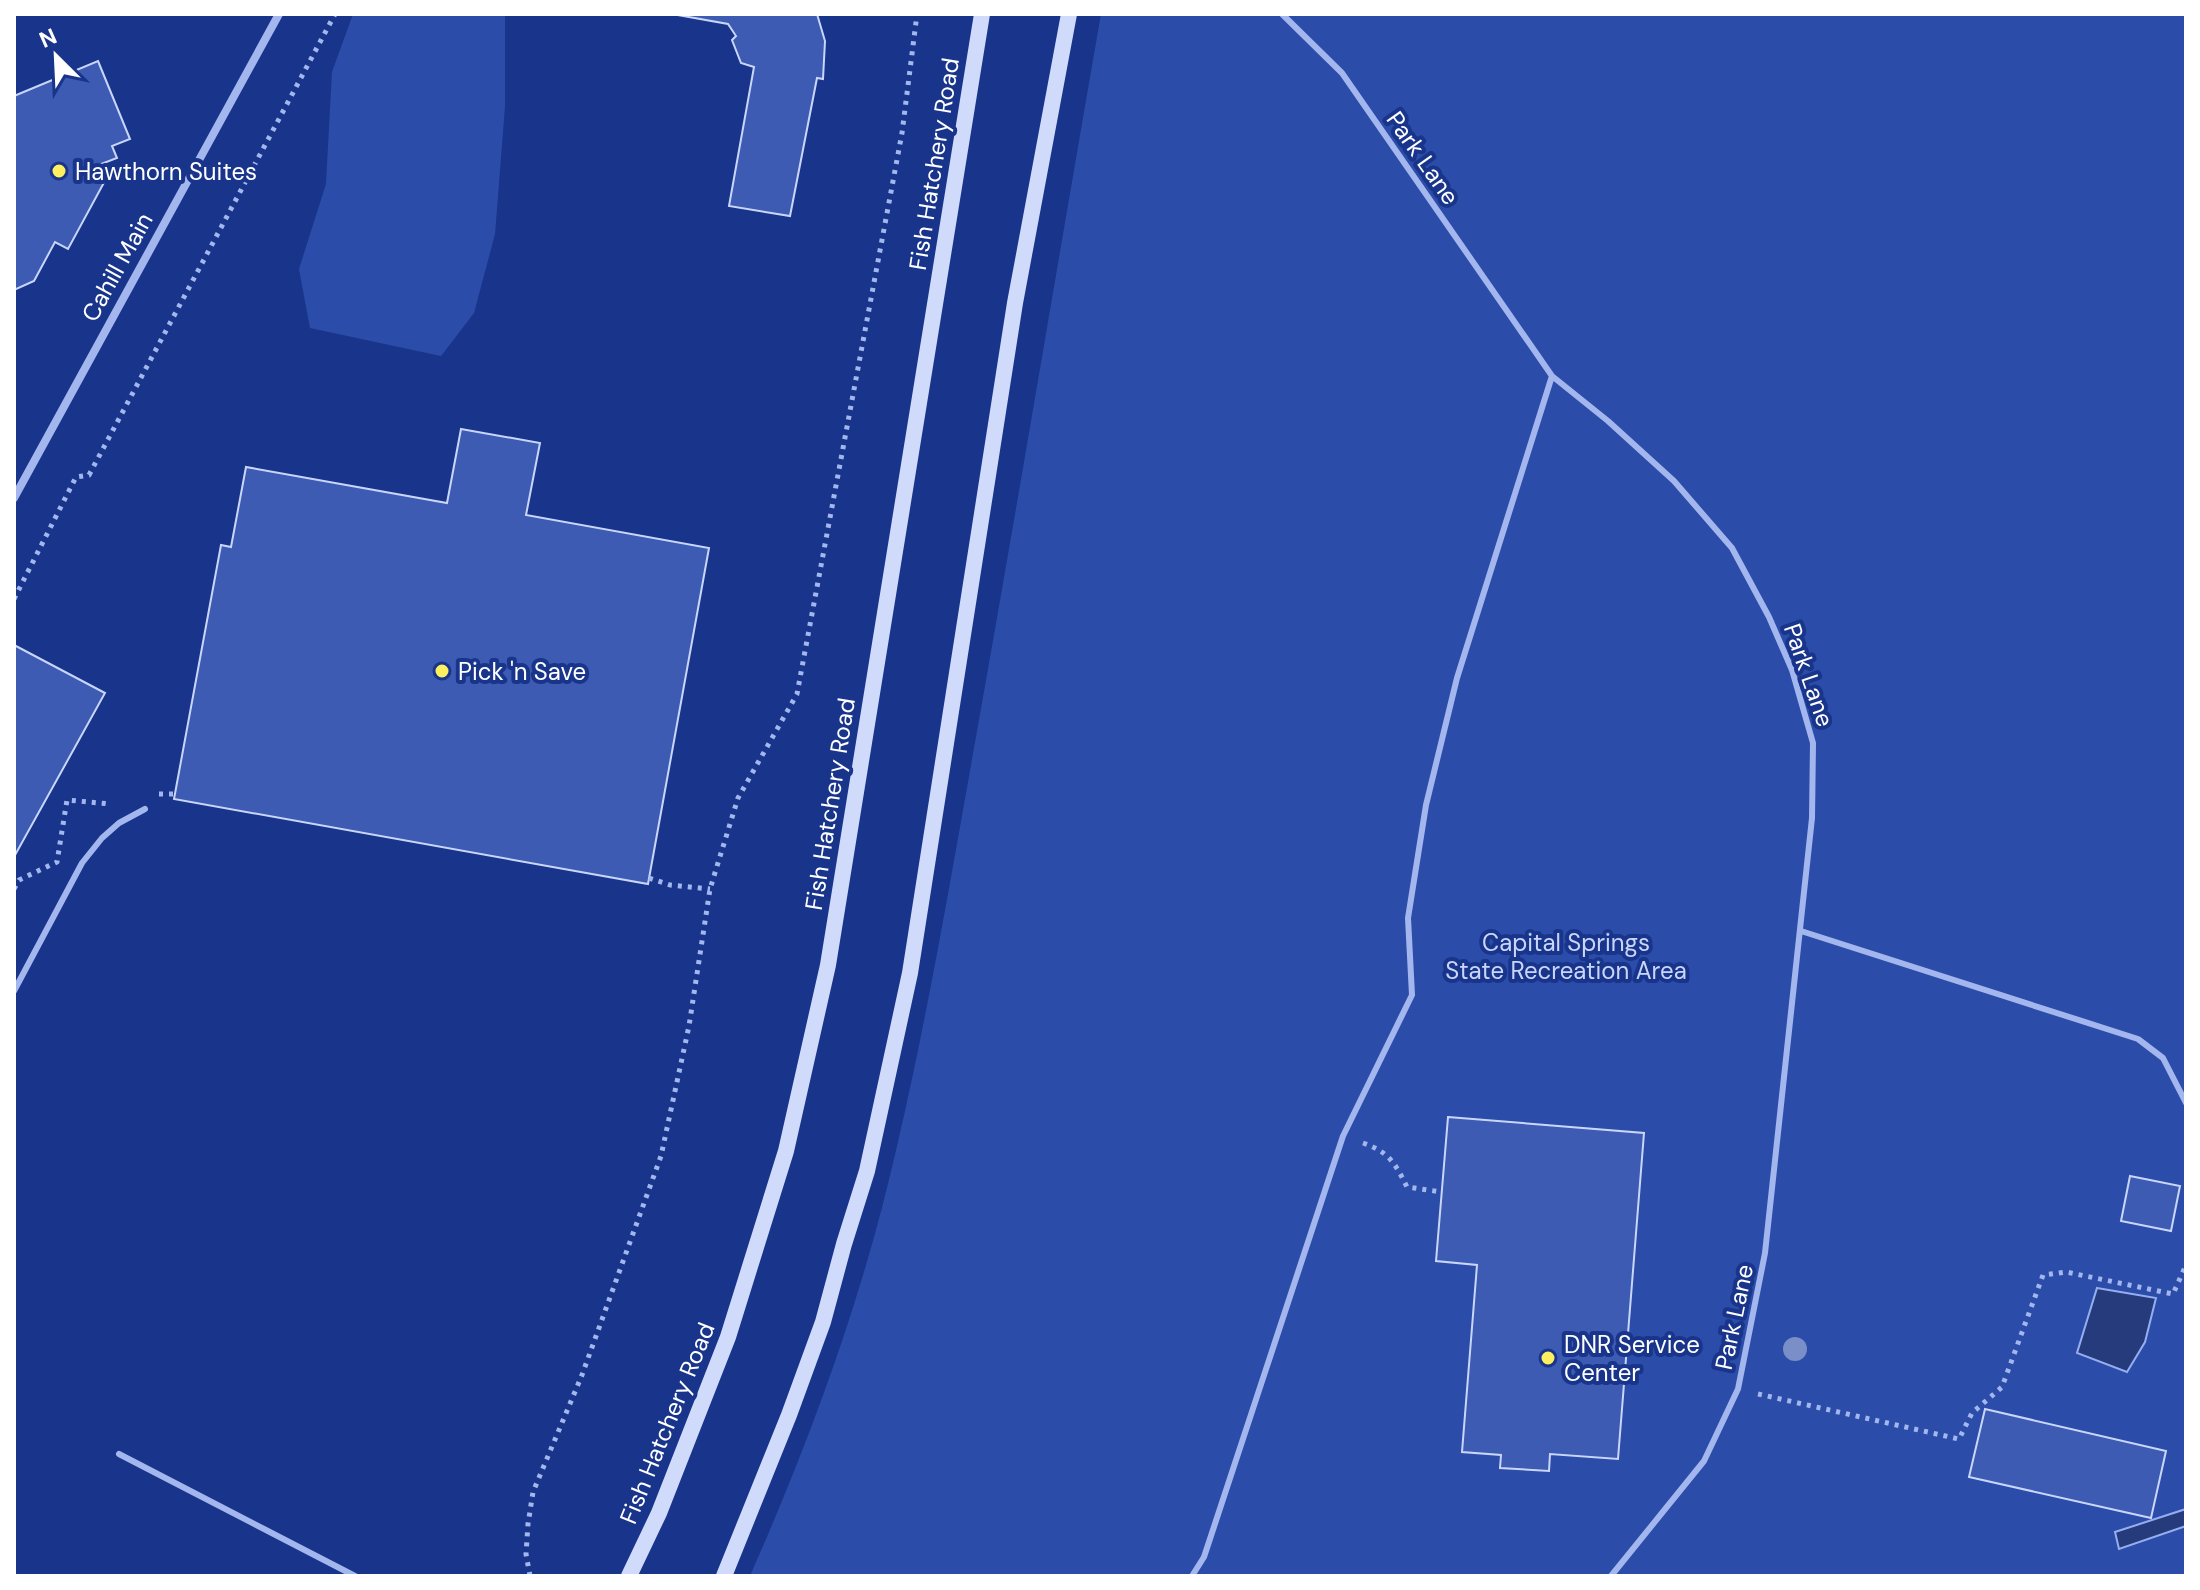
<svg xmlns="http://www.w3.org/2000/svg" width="2200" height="1590" font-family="'DM Sans',sans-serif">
	<rect width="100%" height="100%" fill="#19358b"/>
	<path fill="#2b4da9" d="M353 14H505V106L495 234 474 313 441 356 310 328 299 269 326 184 332 72Z
		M1101 14H2186V1576H750C803 1456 850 1331 883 1204 922 1050 948 894 976 737 1019 496 1059 255 1101 14Z"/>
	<path fill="#263b7c" stroke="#95aef0" stroke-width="2" d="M2097 1288 2156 1298 2145 1342 2127 1372 2077 1353Z
		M2186 1509V1526L2119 1549 2115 1532Z"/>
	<path fill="#3d5bb2" stroke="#c9d6fa" stroke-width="2" d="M672 14H817L825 41 823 79 817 78 790 216 729 206 754 67 741 63 732 40 736 36 728 24Z
		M98 61 130 139 112 146 117 158 101 164 107 177 68 249 55 242 34 281 14 290V96Z
		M461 429 540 443 526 515 709 548 648 884 174 799 221 545 231 547 246 467 447 503Z
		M14 645 105 693 14 857Z
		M1448 1117 1644 1133 1618 1459 1550 1454 1549 1471 1500 1468 1501 1455 1462 1452 1477 1265 1436 1261Z
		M2130 1176 2180 1186 2171 1231 2121 1221Z
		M1985 1409 2166 1451 2151 1518 1969 1477Z"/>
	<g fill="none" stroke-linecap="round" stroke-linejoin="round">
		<path stroke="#a3b7ee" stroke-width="5" stroke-dasharray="4 6" stroke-linecap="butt" d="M14 599 76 477 89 475 335 14
			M159 794H175
			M649 878 670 885 710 889
			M14 889 19 880 57 862 67 800 110 804
			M1363 1143C1389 1152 1395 1163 1407 1187L1442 1192
			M1758 1394 1959 1439 1972 1413 2002 1387 2043 1275 2066 1272 2173 1294 2186 1265
			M530 1576 526 1554 528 1524 533 1492 582 1375 661 1156 689 1026 710 889 738 798 797 694 902 133 917 14"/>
		<path stroke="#a3b7ee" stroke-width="6" d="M1282 14 1342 73 1552 376 1608 421 1674 481 1732 548 1769 617 1792 670 1813 743 1812 818 1765 1253 1738 1389 1704 1461 1611 1576
			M1801 931 2138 1039 2163 1058 2186 1103
			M14 991 82 863 102 838 119 823 145 809
			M119 1454 355 1576
			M1192 1576 1204 1557 1343 1136 1412 995 1408 918 1426 805 1457 678 1552 376"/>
		<path stroke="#a3b7ee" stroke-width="8" d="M14 498 279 14"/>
		<path stroke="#d0dafa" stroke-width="16" d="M629 1576 659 1513 728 1337 786 1151 828 965 982 14
			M724 1576 789 1415 823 1322 844 1244 867 1171 910 973 1015 303 1069 14"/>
	</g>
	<circle fill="#7a8ec8" cx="1795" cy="1349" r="12"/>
	<g fill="#ffef60" stroke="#19358b" stroke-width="3">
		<circle cx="59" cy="171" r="8"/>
		<circle cx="442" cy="671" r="8"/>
		<circle cx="1548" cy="1358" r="8"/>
	</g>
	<g text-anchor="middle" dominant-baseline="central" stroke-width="8" stroke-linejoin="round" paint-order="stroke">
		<g font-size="24" fill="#fff" stroke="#19358b">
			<text transform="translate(1423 158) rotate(55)">Park Lane</text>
			<text transform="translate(934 164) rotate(-81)">Fish Hatchery Road</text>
			<text transform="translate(117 267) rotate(-61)">Cahill Main</text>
			<text transform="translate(1809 675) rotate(71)">Park Lane</text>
			<text transform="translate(830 804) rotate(-81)">Fish Hatchery Road</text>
			<text transform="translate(1734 1317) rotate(-78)">Park Lane</text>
			<text transform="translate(667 1423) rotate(-68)">Fish Hatchery Road</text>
		</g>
		<g font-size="24" fill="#fff" stroke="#19358b" text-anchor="start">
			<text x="75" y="171">Hawthorn Suites</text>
			<text x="458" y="671">Pick 'n Save</text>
			<text x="1564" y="1344">DNR Service<tspan x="1564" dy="28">Center</tspan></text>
		</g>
		<g font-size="24" fill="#c9d6fa" stroke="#19358b">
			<text x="1566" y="942">Capital Springs<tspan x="1566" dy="28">State Recreation Area</tspan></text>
		</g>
	</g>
	<rect width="2200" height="1590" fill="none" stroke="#ffffff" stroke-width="32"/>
	<g transform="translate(56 56) rotate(336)" stroke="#19358b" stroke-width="6" paint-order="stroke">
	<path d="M0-6L14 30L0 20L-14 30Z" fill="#ffffff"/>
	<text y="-12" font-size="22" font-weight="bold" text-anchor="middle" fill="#ffffff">N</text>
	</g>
</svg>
